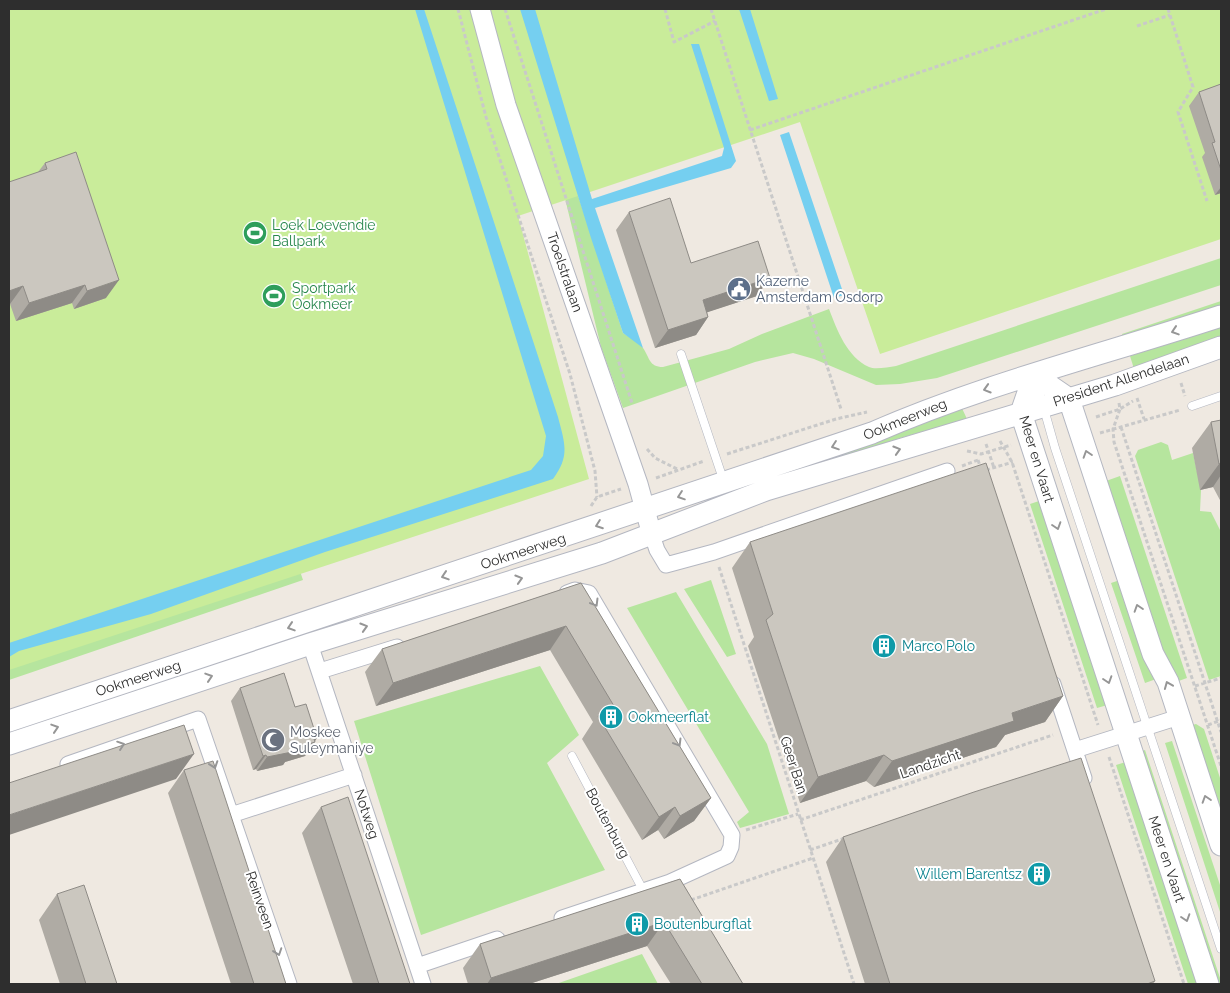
<svg xmlns="http://www.w3.org/2000/svg" width="1230" height="993" font-family="Raleway,sans-serif">
	<rect width="100%" height="100%" fill="#efe9e1"/>
	<path fill="#b6e59e" d="M554 153 572 177 623 333C629 337 639 342 643 348 650 358 649 367 663 367L729 349 762 334 829 309C837 330 847 357 869 367 875 370 888 367 896 366L1221 258V285L937 378 900 384 876 385 814 359 793 353 755 362 623 408 601 347Z
		M1221 301V306L1123 338 1122 334Z
		M1221 326V341L1135 372 1130 356Z
		M960 404 967 419 900 438 765 484 753 479Z
		M1161 442 1168 445 1172 460 1193 453 1201 490 1200 511 1211 512 1221 532V676L1209 680 1135 456 1138 450Z
		M1120 476 1187 678 1173 683 1106 481Z
		M1042 500 1111 704 1097 708 1030 504Z
		M297 562 303 580 9 680V657Z
		M711 580 736 654 727 657 684 589Z
		M1120 580 1159 678 1145 683 1111 583Z
		M676 592 767 744 789 814 740 828 737 822 749 812 627 608Z
		M540 666 579 735 547 763 605 870 421 935 354 721Z
		M1196 724 1204 729 1221 781V829L1189 726Z
		M1172 741 1221 888V915L1165 743Z
		M1145 750 1221 981V984H1213L1137 753Z
		M1129 761 1203 984H1188L1116 765Z
		M642 954 658 984H556Z"/>
	<path fill="#c9ec9a" d="M9 9H1221V239L880 354 800 122 518 216 589 479 9 670Z"/>
	<path fill="#75cff0" d="M415 9H424L558 417C565 444 570 456 553 479L325 552 151 614 19 651 9 657V643L531 470 543 456 546 436Z
		M520 9H535L592 199 722 156 724 148 691 44H699L736 161 731 168 595 208 643 348 623 333 591 238Z
		M739 9H750L778 99 769 101Z
		M789 132 844 295 834 298 780 135Z"/>
	<g fill="none" stroke-linecap="round" stroke-linejoin="round">
		<g stroke="#b4b7c1" stroke-width="9">
			<path id="service" d="M681 354 724 482
				M1037 384 1055 448 1221 949
				M1192 406 1221 396
				M572 756 643 890"/>
		</g>
		<g stroke="#b4b7c1" stroke-width="17">
			<path id="minor" d="M652 535 657 550 666 565 714 552 947 471
				M567 593 575 590 589 593 732 835 731 847 727 856 670 882
				M310 644 423 984
				M320 671 397 647
				M1053 684 1084 778
				M1075 750 1179 717
				M68 764 198 719 289 984
				M231 815 354 775
				M562 918 670 882 672 885
				M417 966 497 939"/>
		</g>
		<g stroke="#b4b7c1" stroke-width="21">
			<path id="tertiary" d="M480 9 506 105 638 484 652 535"/>
		</g>
		<g stroke="#b4b7c1" stroke-width="23">
			<path id="secondary" d="M1034 375 1021 413 1208 984
				M1034 375 1069 399 1153 654 1168 682 1221 845
				M9 721 872 433C984 384 1105 354 1221 316
				M9 744 310 644 602 553 766 490 1115 385 1221 347"/>
		</g>
		<path stroke="#c9c9c9" stroke-width="3" stroke-dasharray="4 2.5" stroke-linecap="butt" d="M458 9 486 117 570 374 595 471 597 497
			M505 9 632 403
			M665 9 674 42 715 21
			M711 9 841 409
			M1168 9 1193 87 1178 112 1207 201
			M1137 26 1170 15
			M750 130 1106 9
			M1181 383 1185 396
			M1137 398 1144 419
			M1119 403 1120 409 1113 429 1114 442 1221 766
			M1096 417 1120 409 1133 401
			M1121 427 1221 732
			M1100 433 1180 410
			M1000 441 1012 462 1098 725
			M986 444 994 468
			M647 449 655 458 679 470
			M967 451 981 454 1011 445
			M727 454 836 419 867 412
			M978 460 981 469
			M962 466 978 460
			M986 470 1013 462
			M656 478 704 461
			M591 506 597 497 621 489
			M719 567 854 984
			M1195 686 1221 678
			M1208 725 1221 720
			M1109 757 1184 984
			M800 820 1053 735
			M746 830 798 814
			M810 850 845 838
			M691 900 813 858"/>
		<use href="#service" stroke="#fff" stroke-width="8"/>
		<use href="#minor" stroke="#fff" stroke-width="15"/>
		<use href="#tertiary" stroke="#fff" stroke-width="19"/>
		<use href="#secondary" stroke="#fff" stroke-width="21"/>
	</g>
	<path fill="#afaba4" d="M1221 84V193L1215 195 1202 157 1205 153 1189 106 1199 92Z
		M45 163 106 298 74 309 72 303 16 321 10 304 38 172Z
		M629 212 691 263 757 296 707 312 708 317 696 335 655 348 616 230Z
		M1221 420V502L1213 487 1200 490 1192 448 1211 422Z
		M750 542 1063 696 1045 722 1005 735 996 747 874 787 866 781 800 803 748 646 754 637 732 568Z
		M581 583 711 798 694 821 664 839 658 830 642 840 582 739 593 722 550 650 376 706 365 672 382 649Z
		M240 688 295 707 317 738 305 756 285 762 283 765 257 771 256 769 253 770 231 701Z
		M184 770 286 984H231L168 793Z
		M321 807 410 984H353L302 833Z
		M843 837 1155 981 1153 984H865L826 862Z
		M680 879 743 984H671L647 946 529 984H468L463 968 480 944Z
		M57 894 117 984H60L39 920Z"/>
	<path fill="#8e8b86" d="M1221 187V193L1215 195Z
		M770 278 757 296 690 318 703 300Z
		M119 280 106 298 74 309 87 291Z
		M85 285 72 303 16 321 29 303Z
		M23 286 10 304 9 305V291Z
		M708 317 696 335 655 348 668 330Z
		M1221 463V475L1213 487 1200 490 1219 464Z
		M566 626 550 650 376 706 393 683Z
		M1063 696 1045 722 1005 735 996 747 874 787 892 761 1012 713Z
		M317 738 305 756 285 762 283 765 257 771 267 757 294 749Z
		M194 754 176 779 9 835V815Z
		M266 755 256 769 253 770 263 756Z
		M884 755 866 781 800 803 818 777Z
		M711 798 694 821 664 839 680 816Z
		M675 807 658 830 642 840 659 817Z
		M664 922 647 946 529 984H487L491 978Z"/>
	<path fill="#cbc7bf" stroke="#8e8b86" d="M1221 84V170L1212 143 1215 142 1199 92Z
		M76 152 119 280 87 291 85 285 29 303 23 286 9 291V182L47 169 45 163Z
		M670 198 691 263 758 241 770 278 703 300 708 317 668 330 629 212Z
		M1221 420V463L1219 464 1211 422Z
		M986 463 1063 696 1012 713 1014 721 892 761 884 755 818 777 766 620 773 614 750 542Z
		M581 583 711 798 680 816 675 807 659 817 598 716 614 706 566 626 393 683 382 649Z
		M284 673 295 707 306 704 317 738 314 739 315 742 294 749 292 752 267 757 266 755 263 756 240 688Z
		M184 725 194 754 9 815V783Z
		M1081 758 1155 981 1147 984H890L843 837 974 792Z
		M213 761 286 984H254L184 770Z
		M348 797 410 984H379L321 807Z
		M680 879 743 984H702L664 922 491 978 480 944Z
		M84 885 117 984H86L57 894Z"/>
	<defs><path id="oneway-chevron" d="M-2-3.5L2.5 0L-2 3.5" fill="none" stroke-width="1.6" stroke-linecap="round" stroke-linejoin="round" transform="scale(1.25)"/></defs>
	<g stroke="#969696">
		<use href="#oneway-chevron" transform="translate(1175 331) rotate(162)"/>
		<use href="#oneway-chevron" transform="translate(987 389) rotate(163)"/>
		<use href="#oneway-chevron" transform="translate(835 446) rotate(161)"/>
		<use href="#oneway-chevron" transform="translate(897 450) rotate(-17)"/>
		<use href="#oneway-chevron" transform="translate(1087 454) rotate(-108)"/>
		<use href="#oneway-chevron" transform="translate(681 496) rotate(161)"/>
		<use href="#oneway-chevron" transform="translate(599 525) rotate(160)"/>
		<use href="#oneway-chevron" transform="translate(1057 526) rotate(72)"/>
		<use href="#oneway-chevron" transform="translate(445 576) rotate(162)"/>
		<use href="#oneway-chevron" transform="translate(519 579) rotate(-17)"/>
		<use href="#oneway-chevron" transform="translate(595 603) rotate(59)"/>
		<use href="#oneway-chevron" transform="translate(1138 608) rotate(-108)"/>
		<use href="#oneway-chevron" transform="translate(291 627) rotate(162)"/>
		<use href="#oneway-chevron" transform="translate(364 627) rotate(-17)"/>
		<use href="#oneway-chevron" transform="translate(209 677) rotate(-18)"/>
		<use href="#oneway-chevron" transform="translate(1108 680) rotate(72)"/>
		<use href="#oneway-chevron" transform="translate(1168 685) rotate(-112)"/>
		<use href="#oneway-chevron" transform="translate(55 728) rotate(-18)"/>
		<use href="#oneway-chevron" transform="translate(678 743) rotate(59)"/>
		<use href="#oneway-chevron" transform="translate(121 745) rotate(-19)"/>
		<use href="#oneway-chevron" transform="translate(214 765) rotate(71)"/>
		<use href="#oneway-chevron" transform="translate(1206 799) rotate(-108)"/>
		<use href="#oneway-chevron" transform="translate(1186 918) rotate(72)"/>
		<use href="#oneway-chevron" transform="translate(278 952) rotate(71)"/>
	</g>
	<defs>
		<g id="stadium-disc" transform="scale(1.25)"><circle r="9.5" fill="#2e9e5b" stroke="#fff"/><path d="M0-5a6.5 5 0 1 0 0 10a6.5 5 0 1 0 0-10ZM-3.5-1.8h7v3.6h-7Z" fill="#fff"/></g>
		<g id="civic-disc" transform="scale(1.25)"><circle r="9.5" fill="#5c6f8a" stroke="#fff"/><path d="M-.6-6.5H3V-4.5H.6V-3L4-1V1h2V6H-6V1h2V-1L-.6-3ZM-1.2 2.5V6h2.4V2.5Z" fill="#fff"/></g>
		<g id="building-disc" transform="scale(1.25)"><circle r="9.5" fill="#0f9aa8" stroke="#fff"/><path d="M-4-6H4V6H1V3H-1V6H-4ZM-2.5-4.3h1.7v1.8h-1.7ZM.8-4.3h1.7v1.8H.8ZM-2.5-1h1.7V.8h-1.7ZM.8-1h1.7V.8H.8Z" fill="#fff"/></g>
		<g id="mosque-disc" transform="scale(1.25)"><circle r="9.5" fill="#6b7280" stroke="#fff"/><path d="M3.5-4.9A6 6 0 1 0 3.5 4.9A5 5 0 1 1 3.5-4.9Z" fill="#fff"/></g>
	</defs>
	<g fill-rule="evenodd">
		<use href="#stadium-disc" x="255" y="233"/>
		<use href="#civic-disc" x="739" y="289"/>
		<use href="#stadium-disc" x="274" y="296"/>
		<use href="#building-disc" x="884" y="646"/>
		<use href="#building-disc" x="611" y="717"/>
		<use href="#mosque-disc" x="273" y="740"/>
		<use href="#building-disc" x="1039" y="874"/>
		<use href="#building-disc" x="637" y="924"/>
	</g>
	<g text-anchor="middle" dominant-baseline="central" stroke-width="4" stroke-linejoin="round" paint-order="stroke">
		<g font-size="14" fill="#27864d" stroke="#fff" text-anchor="start">
			<text x="272" y="225">Loek Loevendie<tspan x="272" dy="16">Ballpark</tspan></text>
			<text x="292" y="288">Sportpark<tspan x="292" dy="16">Ookmeer</tspan></text>
		</g>
		<g font-size="14" fill="#2e2e2e" stroke="#fff">
			<text transform="translate(565 272) rotate(71)">Troelstralaan</text>
			<text transform="translate(1121 380) rotate(-18)">President Allendelaan</text>
			<text transform="translate(905 419) rotate(-22)">Ookmeerweg</text>
			<text transform="translate(1037 459) rotate(73)">Meer en Vaart</text>
			<text transform="translate(523 551) rotate(-18)">Ookmeerweg</text>
			<text transform="translate(138 678) rotate(-18)">Ookmeerweg</text>
			<text transform="translate(930 764) rotate(-19)">Landzicht</text>
			<text transform="translate(794 765) rotate(72)">Geer Ban</text>
			<text transform="translate(367 814) rotate(72)">Notweg</text>
			<text transform="translate(608 823) rotate(62)">Boutenburg</text>
			<text transform="translate(1167 859) rotate(72)">Meer en Vaart</text>
			<text transform="translate(260 900) rotate(71)">Reinveen</text>
		</g>
		<g font-size="14" fill="#4e5e75" stroke="#fff" text-anchor="start">
			<text x="756" y="281">Kazerne<tspan x="756" dy="16">Amsterdam Osdorp</tspan></text>
		</g>
		<g font-size="14" fill="#0d838f" stroke="#fff" text-anchor="start">
			<text x="902" y="646">Marco Polo</text>
			<text x="628" y="717">Ookmeerflat</text>
			<text x="1022" y="874" text-anchor="end">Willem Barentsz</text>
			<text x="654" y="924">Boutenburgflat</text>
		</g>
		<g font-size="14" fill="#5b616d" stroke="#fff" text-anchor="start">
			<text x="290" y="732">Moskee<tspan x="290" dy="16">Suleymaniye</tspan></text>
		</g>
	</g>
	<rect width="1230" height="993" fill="none" stroke="#2e2e2e" stroke-width="20"/>
</svg>
